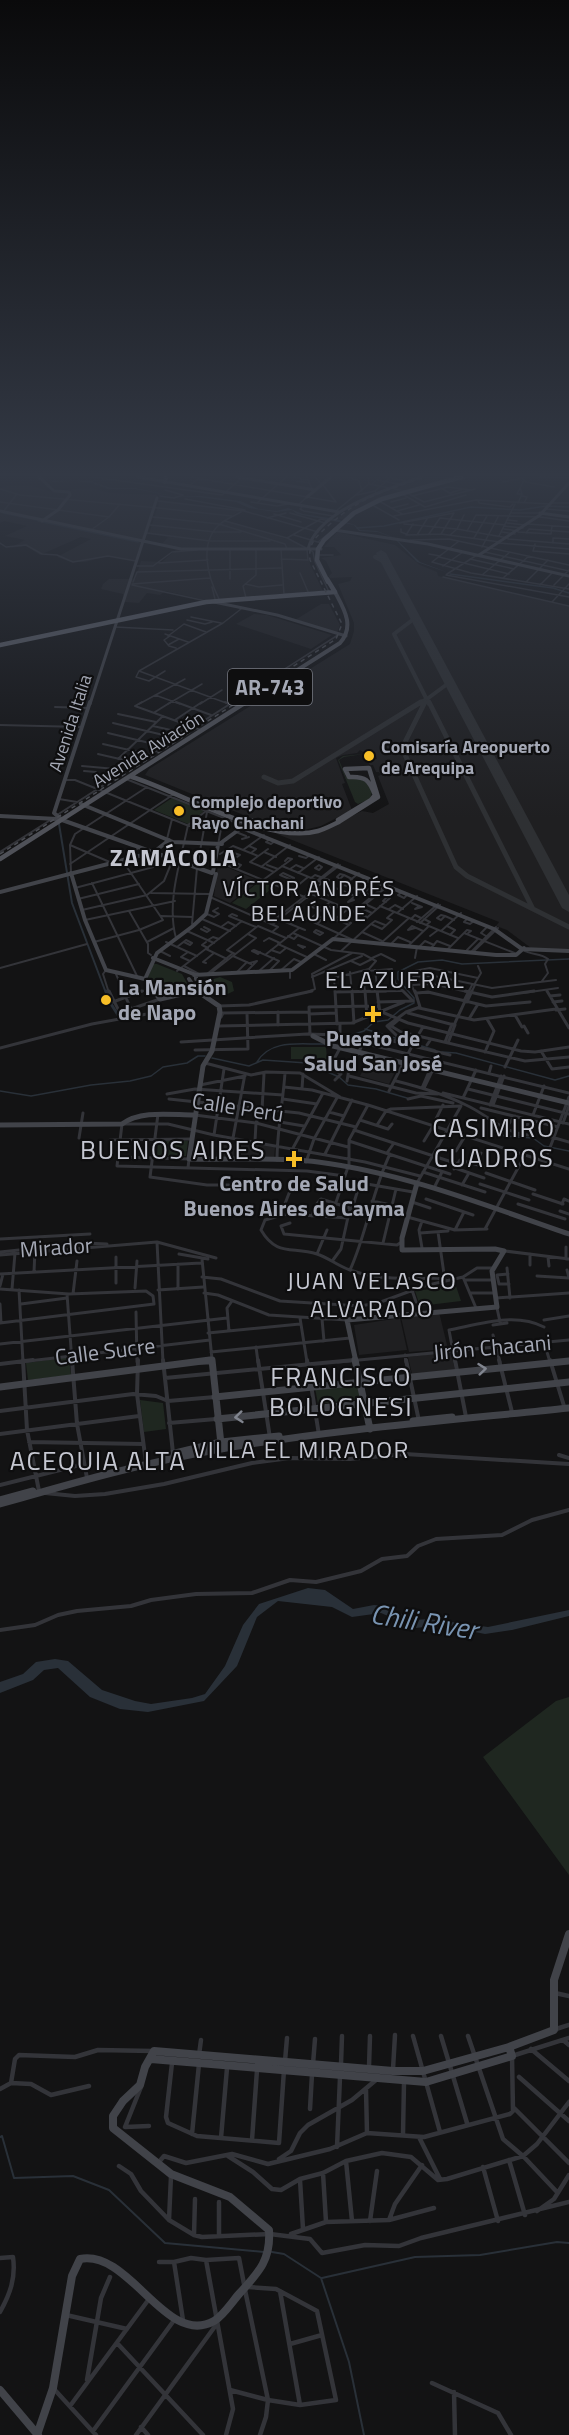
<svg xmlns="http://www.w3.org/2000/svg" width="569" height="2435" font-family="'Titillium Web',sans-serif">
	<rect width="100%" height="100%" fill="#131314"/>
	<path fill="#1f1f21" d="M428 477H457L378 499 359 508 344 520 338 518 360 501Z
		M7 486H32L56 493 70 492 72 489 91 488 110 493 157 495 135 561 108 556 85 562H71L57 557 91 539 81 537 40 555 26 546 10 548 25 540 5 536 27 526 4 521 0 523V488Z
		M160 500 241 510 225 520 296 542 307 550 310 564 323 591 205 600 165 591 160 595 147 593 139 603 125 602 123 594 101 589 103 584 109 579H135L141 561 162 562 178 548 162 544 168 537 149 534Z
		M337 532 395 545 420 565 437 572 438 576 569 606V950L531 948 507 930 496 926 499 922 277 834 298 835 320 832 362 811 373 813 389 804 378 776 381 775 379 772H376L373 765H370L368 761 365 760 377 759 375 752 365 753 360 750 357 753 343 755 336 758 345 783 342 784 352 810 321 826 304 830H287L271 826 145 775 149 769 350 644 354 631V623L338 584 350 581 352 577 330 578 329 576 332 573 326 561 321 558 341 555 334 547H324Z
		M321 604H329L340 625 337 633 295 620Z
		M254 614 267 615 332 635 311 649 236 624Z
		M218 864H220L259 881 230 903 214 896Z
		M369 1058 398 1066 389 1084 360 1076Z
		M236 1140 275 1147 274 1160 216 1158 218 1145H234Z
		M439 1312 448 1349 409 1352 401 1317Z
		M400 1318 407 1350 359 1355 354 1325Z
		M451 1352 455 1370 412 1374 408 1357Z"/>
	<path fill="#1f2720" d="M364 754 344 757 339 760 346 777 365 779 372 792 370 799 358 804 355 802 338 760 343 756Z
		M172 798 204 811 188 824 154 810Z
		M260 881 274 887 246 909 232 903Z
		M153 964H157L182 974 191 990 161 997 152 986 148 977Z
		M220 977 232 982 234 991 221 997 206 993 203 989 204 982Z
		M291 1047H326L327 1059H291Z
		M158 1141H188L186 1156H157Z
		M456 1286 461 1301 420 1306 415 1291Z
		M69 1357 71 1375 28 1380 26 1363Z
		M357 1384 361 1399 318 1404 315 1388Z
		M140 1400 163 1403 166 1429 144 1432Z
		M569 1697V1875L483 1757 556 1701Z"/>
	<path fill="#293038" d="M25 477 53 481H91L111 488H135L172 496H201L240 501 259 509 277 511 288 508 303 514 336 519 355 525 360 530 377 531 395 538 420 562 449 573 417 562 394 538 378 532 359 531 354 525 297 514 292 510 276 512 249 508 236 502 198 497 171 496 136 489H108L91 483 76 481 53 482Z
		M308 1588 325 1590 353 1609 374 1605 384 1606 415 1620 429 1619 488 1627 569 1610V1616L512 1630 485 1634 440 1625 416 1628 381 1613 352 1617 332 1607 278 1601 257 1617 237 1666 204 1701 148 1712 120 1709 90 1697 58 1668 44 1670 33 1680 0 1693V1682L23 1674 36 1662 55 1659 68 1661 102 1690 135 1701 151 1704 192 1698 205 1694 225 1666 243 1625 259 1604Z"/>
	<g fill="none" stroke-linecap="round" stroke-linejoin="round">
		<path stroke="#293038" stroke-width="1.5" d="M357 528 384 526 471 507 520 510 546 506 569 507
			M450 574 553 588 569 593
			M365 1029 435 1050
			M329 1042 364 1031 374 1022 388 1020 400 1010 414 1003V998L398 979V972L418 962 442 960 462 964 569 959
			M442 1052 456 1053 555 1080 569 1076
			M212 1058 249 1066 263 1060 307 1063 339 1077 348 1085 376 1089 407 1098
			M257 1062C271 1038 302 1045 325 1044
			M0 1091 31 1096 91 1085 130 1081 151 1076 163 1067 187 1063 198 1056H205
			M487 1118 504 1136 533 1138 544 1146 569 1151"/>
		<path stroke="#293038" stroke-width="2" d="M0 2137 2 2136 14 2178 73 2176 109 2190 165 2243 264 2252
			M272 2252 284 2254 321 2278 349 2362 364 2435
			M322 2278 415 2257 480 2255 557 2242 569 2243"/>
		<path stroke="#293038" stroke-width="1.5" d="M3 513 37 520
			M38 521 138 542"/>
		<path stroke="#293038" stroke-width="2" d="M59 824 72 903 106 993"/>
		<path stroke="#293038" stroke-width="3" d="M106 991 110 1002
			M111 1004 120 1018"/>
		<path stroke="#2e3033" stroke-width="4" d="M385 560 384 555 375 557 386 563
			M415 618 394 634 429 704
			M419 704 425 700
			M424 704 427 699 450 682"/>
		<path stroke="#2e3033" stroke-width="5" d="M425 702 402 748 456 867 467 876 569 927
			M429 702 533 909
			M264 777 278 783 293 781 421 702"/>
		<path fill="#2e3033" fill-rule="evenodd" d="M381 550 386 553 569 895V912L562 908 376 553Z"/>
		<path stroke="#333439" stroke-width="1.5" d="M93 477 222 495 242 478
			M191 477 336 502
			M293 477 308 480
			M307 477 312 489
			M315 477 322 485
			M347 477 359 481 362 491
			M385 477 406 481
			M522 477 526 482 554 487
			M540 477 569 478
			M377 480 398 484
			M459 480 469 477
			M296 481 310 483
			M503 482 522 478
			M369 484 405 491
			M372 484 380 477
			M323 485 336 502
			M189 486 199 478
			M441 488 453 495
			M520 488 517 494H522
			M0 489 20 495 158 508
			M376 493 375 491 391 477
			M407 493 424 502
			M450 493 463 489
			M402 494 425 507
			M357 495 375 491
			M160 496 174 498 183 495 165 490
			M412 496 448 487 471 490
			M522 496 527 497 524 503
			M185 499 245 510
			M478 500 479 503 510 507 513 504
			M158 501 244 511 318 532
			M379 501 402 514
			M0 502 109 517
			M251 502 277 506 288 504
			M391 502 406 498
			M424 502 475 489
			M257 503 286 477
			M518 503 522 494 520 488 524 480
			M552 503H569
			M298 505 307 497
			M303 506 300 509 304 511 333 516
			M374 506 399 520
			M425 507 466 495
			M158 508 232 516
			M392 508 408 504
			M545 509 569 511
			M336 511 369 484 368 477
			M397 511 419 505
			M3 512 17 494
			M290 513 325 523
			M512 513H540
			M274 514 301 522
			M350 514 379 498
			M394 516 476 500 550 504
			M153 517 219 524 285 544 287 549
			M267 518 286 513
			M440 518 505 525
			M508 520 517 521
			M225 521 287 538
			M400 523 454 513 441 534
			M507 523 524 525
			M404 524 457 529 508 538
			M528 524 569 527
			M150 525 215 532H241
			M504 526 523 528
			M401 529V532L406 534
			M504 529 518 531
			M91 530 109 517 120 504
			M467 531 476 515 540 517 569 521
			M502 532 515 534
			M518 532 551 534 552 526
			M147 533 210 541H270
			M526 533 529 529 569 532
			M429 534 440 518
			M294 535 321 543
			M406 535 441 534 500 542
			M406 535 413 524
			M417 535 427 519
			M450 535 457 529 464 515
			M499 536 515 504
			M474 538 487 516
			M508 539 569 544
			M410 540 449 539 569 565
			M318 542 338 526
			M0 543 6 547 26 545 42 554 57 555 73 562 108 556 136 561
			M499 543 569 549
			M553 543V538L569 539
			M535 544 533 551 569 554
			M482 547 498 517
			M281 549 284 595
			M308 549 287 538 321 519 329 521
			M309 549 313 552 315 562 329 592
			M230 550V579
			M485 552 569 571
			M429 554 440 556
			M320 555H333
			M439 557 509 574
			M281 559 308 560 307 549
			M470 559 514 569
			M432 562 471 573 569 589
			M432 562 459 541
			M159 563 208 560
			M137 566H153L172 552 197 550
			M443 566 463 552
			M300 573 309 594
			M447 574 477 555
			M446 575 569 597
			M482 575 510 552
			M443 577 569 606
			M503 578 529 556
			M133 582 137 572 281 568
			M526 582 548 560
			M132 584 210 578
			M245 584 259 587 282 585
			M132 585 206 601
			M540 585 552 573
			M554 585 569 570
			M212 587 215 599
			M284 594 303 593
			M246 598 243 586 256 575V550
			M219 599C208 577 198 543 220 524 226 519 234 516 241 512
			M552 602 569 584
			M191 617 221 623
			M187 620 205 624 212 622
			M115 627 173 630
			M165 634 188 642
			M168 636 184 624 206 632
			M170 636 164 640 169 646 176 648
			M168 645 179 639
			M139 671 229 704
			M165 671 149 681 136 677 139 671 223 623 241 609
			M155 695 180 704
			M139 704 185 679
			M168 704 202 684
			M200 704 222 690
			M230 704 338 635"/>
		<path stroke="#333439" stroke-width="2" d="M176 702 211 715
			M225 702 229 704
			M135 706 201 730
			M135 706 142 702
			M55 707 88 708
			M155 712 171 702
			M118 714 156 722
			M175 720 202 702
			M113 723 176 738
			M0 725 82 727
			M153 726 184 733
			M108 733 162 746
			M103 744 151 755
			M98 754 137 763
			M118 759 163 716
			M82 766 127 770
			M84 771 96 772 93 778 107 783
			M126 779 244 826
			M66 780H75L189 826 221 828
			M59 799 77 802
			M57 815 233 702
			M236 832 246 836
			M167 839 172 819
			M242 839 249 837
			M270 839 266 842 271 844 275 841
			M70 845 112 863
			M218 845 223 818
			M249 846 256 849 251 853
			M243 850 264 835
			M0 852 52 819
			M264 852 276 857
			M234 853 240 855 237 857 231 855Z
			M220 854 233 846 258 856
			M299 856 306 858 310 855
			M285 861 288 858 292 859
			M219 862 307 898
			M221 862 231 855
			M250 862 274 872
			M250 862 268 849
			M70 864 174 794
			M267 865 278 869
			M319 865 322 867 319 870 315 868Z
			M228 866 233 862 241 865 237 869
			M282 866 355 896
			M261 867 290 845
			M290 869 296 865 303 868
			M71 873 70 845 75 834 147 787
			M283 873 294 878 292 880 280 875Z
			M298 873 319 857
			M340 874 344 875 340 879 337 877Z
			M344 875 352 879
			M366 877 361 880 367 883 371 880
			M311 878 315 875 329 880 325 884
			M263 880 292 859
			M318 880 338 864
			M319 881 340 865
			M92 883 137 976
			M344 885 353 888 347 893
			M75 888 172 862
			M339 889 359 873
			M291 891 308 877
			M361 891 368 889 364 893
			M331 892 336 895 334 897 328 895Z
			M402 892 398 895 404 898 408 894
			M151 893 210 894
			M309 893 367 917
			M210 897 278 927 272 932
			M78 899 139 884
			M354 900 348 902 361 891 374 897
			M330 902 326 905 333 909
			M386 902 383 901 387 897 390 898
			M367 903 389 885
			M412 903 422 907 415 909 419 906
			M312 904 320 907 318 909 309 906Z
			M365 904 376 909
			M380 906 458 938
			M318 909 321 910
			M389 909 395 905 403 909
			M82 910 147 895 164 881 173 859
			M347 910 331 922 338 920 349 925
			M129 911 148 944V953L151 955
			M372 913 359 907 387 884
			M397 913 417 896
			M207 914 214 917 219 914 213 911 218 908
			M316 915 323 918 317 924
			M361 915 356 918 363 921 390 898
			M441 915 445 916 441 920 437 918Z
			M161 916 192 917
			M229 916 256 927
			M229 916 232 914 237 916
			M445 916 454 920
			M468 918 464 922 470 924 474 921
			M202 919 230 931
			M278 919 305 930
			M411 919 415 915 421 918
			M424 919 430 922 426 925
			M85 920 175 901
			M309 920 321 910 329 914 338 906
			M417 922 438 904
			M270 923 322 883
			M420 923 440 905
			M192 924 197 868 207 812
			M273 924 311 894
			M290 924 300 916 353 940
			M371 924 375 921 385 925
			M447 926 455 930 450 935
			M221 927 228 922 236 926
			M415 928 408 930 412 926 423 931
			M201 929 207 932 210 930 204 927
			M316 930 323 933 320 935 314 932Z
			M187 931 214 943
			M441 931 461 913
			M362 932 382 941
			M293 933 331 950 363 954 376 961 369 969 334 978 335 993
			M464 933 517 954
			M288 936 294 939 298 935
			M430 936 438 930
			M486 936 481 933 488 926
			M176 938C166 902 181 860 188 825L206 811
			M333 939 351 923 337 917
			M208 940 213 937 219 939
			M264 941 269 938 280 943
			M94 942 139 930 163 920 122 860 140 847
			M147 942 174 928
			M166 942 197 956
			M206 942 202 945 208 948
			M392 943 398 937 410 942
			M278 944 309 958
			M380 944 409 918
			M408 946 429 926
			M420 946 425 941 434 945
			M177 947 186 940 192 943 190 945 184 942
			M432 947 437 941 450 946
			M303 948 298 945 305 947
			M206 949 227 959
			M254 950 279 961 269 971
			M254 950 252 951 258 954 260 952
			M271 950 280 953 286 948
			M447 950 467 930 471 931 467 934
			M467 950 478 939
			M523 950C531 955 541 953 548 959L545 964 548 973 542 981
			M160 951 170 956
			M341 951 371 924 382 929 392 920 387 918 394 912
			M188 952 181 957 190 961
			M471 952 496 927
			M473 952 498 928
			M235 954 227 950 258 926 286 938
			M314 954 326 960
			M265 955 299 928
			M233 956 251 964
			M372 958 381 954 395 961
			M415 958 417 947
			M351 961 360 965 372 959
			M206 963 203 962 214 953
			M184 966 199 974
			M0 968 87 944
			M106 970 103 974 109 993
			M290 970V978
			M375 970 378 993
			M177 971 242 921
			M259 971 274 958
			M280 971 294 959 301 962
			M363 971 365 993
			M367 971 392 969 395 983 405 993
			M246 972 257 961 250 963
			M350 972 352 993
			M409 972 430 968 478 978
			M211 973 256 938 248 934
			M236 973 247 962
			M116 974 124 993
			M207 974 233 953
			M312 977 362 956
			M412 985 432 984 472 993
			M474 985 481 973 478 966
			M335 992 402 991
			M138 993 151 988
			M305 993 315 989 312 974 352 953
			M415 993 408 977 434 976 492 988 556 980
			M420 993H431
			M468 993 472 985
			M471 993 475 985
			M523 993 558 988"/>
		<path stroke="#333439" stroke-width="3" d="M109 991 122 1017
			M123 991 131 1009 160 999
			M335 991 337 1024
			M352 991 354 1023
			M365 991 367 1017
			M377 991 380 1013
			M403 991 413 1001
			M465 991 492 997 534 991
			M547 991 569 1028
			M335 992 386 991
			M417 993 428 992 486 1006 530 1002
			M550 996 560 995
			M464 1001 469 991
			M113 1002 142 991
			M378 1002 413 1001
			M467 1002 472 991
			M553 1002 562 1001
			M219 1006 249 1005 312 991
			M419 1008 474 1020 556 1009
			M556 1010 565 1009
			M278 1012V1025
			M382 1012 408 1023 521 1051 535 1052 569 1047
			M408 1013 454 1025 465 1001
			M309 1014 336 1013
			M515 1015 522 1027
			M221 1017 223 1013 309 1012
			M469 1019 478 1004
			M398 1020 391 1026 401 1032 525 1061 569 1057
			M218 1026 352 1023 404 1002
			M524 1026 528 1033
			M310 1034 309 1007 379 1006
			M392 1041 398 1040V1037L387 1026 406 1012 420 1007 415 991
			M181 1042 307 1034 340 1035V1024
			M414 1042 423 1027
			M445 1042 452 1024
			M363 1043 569 1093
			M448 1043 455 1025
			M427 1045 431 1039
			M0 1048 92 1024 147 1014
			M195 1050 248 1049 247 1013
			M541 1051 552 1069 569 1067
			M485 1052 494 1031 487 1019
			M205 1063 251 1075 266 1072 300 1073 340 1097
			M505 1067 518 1040
			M489 1073 491 1066
			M349 1076 416 1093 438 1094
			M335 1080 341 1074 330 1067 340 1048
			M347 1081 349 1069 368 1035 450 1055
			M396 1081C420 1087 444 1094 466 1105 488 1115 503 1133 528 1135
			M200 1085 245 1076
			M284 1087 312 1090 368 1105 569 1169
			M422 1088 434 1060
			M424 1088 437 1061
			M302 1089 303 1074
			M468 1089 569 1114
			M389 1091 412 1046
			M443 1093 569 1124
			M167 1094 195 1089 283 1095
			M463 1098 476 1070
			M169 1099 299 1113 356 1127
			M283 1099 317 1104
			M408 1099 421 1096 453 1103
			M490 1105 501 1076
			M493 1105 504 1076
			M481 1108 558 1127
			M329 1112 344 1116
			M158 1114 150 1177 207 1185H229
			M195 1115 256 1123 348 1147
			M533 1115 544 1086
			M436 1119 443 1105
			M360 1120 388 1129 392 1124
			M280 1122 304 1126
			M563 1123 569 1106
			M377 1125 386 1111 391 1109 461 1106 417 1183
			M354 1130 458 1164
			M504 1130 515 1116
			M541 1134 569 1142
			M214 1135 224 1069
			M519 1135 531 1120
			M79 1138 83 1113
			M233 1138 245 1074
			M110 1140 191 1139
			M255 1141 256 1123 262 1110 264 1074
			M349 1141 450 1174
			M424 1141 433 1126
			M293 1148 323 1093
			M456 1151 465 1136
			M387 1153 394 1143
			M548 1153 569 1097
			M325 1154 352 1100
			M119 1157 189 1159 188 1168
			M277 1160C277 1131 283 1102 285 1073
			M306 1162 314 1139 338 1096
			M475 1164 481 1153
			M455 1168 484 1178
			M454 1169 460 1160 489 1168
			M423 1172 485 1192
			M486 1173 535 1190
			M345 1176 307 1171 117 1166 122 1124H168L214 1135 365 1162 420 1176
			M344 1180 413 1192
			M480 1184 529 1200
			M462 1185 469 1173
			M434 1188 442 1172
			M533 1194 563 1204
			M426 1199 473 1215
			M372 1201 391 1205
			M412 1202 430 1208
			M518 1204 565 1219
			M562 1204 564 1199 569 1201
			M352 1209 360 1183
			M560 1211 569 1214
			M389 1212 455 1230
			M281 1214 293 1183
			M312 1216 315 1206 321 1199 369 1214
			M331 1217 349 1164V1140L368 1105
			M348 1218 286 1214 265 1220 261 1230C277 1257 292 1246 317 1254 329 1258 338 1266 350 1270 378 1280 407 1279 437 1278L443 1280
			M422 1221 419 1230 422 1248
			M290 1223 281 1226 284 1234 397 1245 400 1243
			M485 1229 525 1155
			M454 1230 487 1229
			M455 1230 464 1212
			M438 1232 445 1281
			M420 1233 448 1231
			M0 1239 90 1234
			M157 1242 163 1362
			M383 1243 396 1189
			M566 1247V1259
			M505 1251 569 1259
			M0 1252 85 1243 107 1244
			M179 1254 208 1259
			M317 1254 327 1230
			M530 1254V1265
			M0 1255 157 1242 216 1258
			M116 1257V1283
			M548 1257 549 1266
			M202 1259 212 1359
			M333 1260 341 1249 350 1208
			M178 1264V1289
			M507 1268 510 1298
			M350 1270C367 1233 372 1191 390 1154
			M567 1270 569 1278
			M34 1272 35 1250
			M0 1274 201 1263
			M508 1274 497 1275 499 1284H509
			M537 1276 569 1278
			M202 1277 221 1279 280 1301 360 1306 378 1303 424 1286 463 1277 477 1268H493
			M463 1277 476 1308
			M465 1280H493
			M0 1286 3 1274
			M135 1288 137 1261
			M0 1289 69 1294 146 1291 153 1296 154 1304
			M12 1289 15 1253
			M19 1290 23 1362
			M158 1290 203 1287
			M412 1290 416 1302
			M204 1293 218 1295 269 1315 347 1320
			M470 1293H495
			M67 1294 72 1362
			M73 1294 77 1261
			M496 1298 569 1293
			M0 1304 1 1323
			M21 1304 67 1298
			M497 1308 500 1322
			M136 1312 137 1362
			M300 1318 307 1362
			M322 1319 324 1341
			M544 1320 569 1316
			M0 1323 154 1304
			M493 1325 507 1323
			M229 1331 227 1308 232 1301
			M208 1333 300 1324
			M493 1335 500 1362
			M544 1342 550 1362
			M0 1344 227 1318
			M256 1347 258 1362
			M211 1352 350 1338
			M405 1355 406 1362
			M20 1362 210 1340
			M338 1362 569 1340
			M455 1362 449 1330C480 1324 515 1312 544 1327"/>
		<path stroke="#333439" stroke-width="4" d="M23 1360 27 1430 39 1491
			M72 1360 77 1424 87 1478
			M138 1360 137 1394 146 1463
			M163 1360 173 1453
			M258 1360 270 1438
			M307 1360 319 1435
			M406 1360 419 1421
			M455 1360 466 1417
			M499 1360 512 1412
			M550 1360 564 1406
			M0 1364 33 1360
			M165 1378 354 1360
			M0 1411 133 1394 156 1396 168 1401 215 1397
			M169 1423 216 1419
			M0 1434 139 1416
			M29 1442 143 1444
			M559 1455 569 1458
			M0 1485 84 1464
			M45 1493 75 1496 105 1494 164 1484 252 1463 290 1458 350 1459 405 1454 569 1464
			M0 1630 35 1625 58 1615 77 1611 131 1606 151 1600 196 1594 252 1593 290 1580 316 1582 361 1571 382 1559 407 1556 418 1546 436 1539 502 1535 532 1520 569 1510"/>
		<path stroke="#333439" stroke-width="4.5" d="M555 1993 569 1996
			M556 2029 569 2025
			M413 2036 440 2132
			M441 2036 467 2123
			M468 2036 503 2139 523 2156 556 2191
			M563 2040 569 2045
			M531 2049 569 2081
			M199 2055 201 2040
			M285 2061 287 2038
			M172 2063 166 2117 168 2123 197 2136 279 2143 284 2070
			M313 2064 315 2039
			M341 2064 342 2036
			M369 2067 370 2036
			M393 2069 395 2035
			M519 2077 569 2121
			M11 2083 31 2084 51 2095 89 2086
			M141 2087 125 2127 149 2126
			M0 2089 11 2083 15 2059 19 2055 75 2057 98 2050 153 2051
			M366 2090 367 2133
			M514 2108 569 2163
			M310 2109 312 2074
			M192 2134 199 2064
			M403 2134 404 2082
			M419 2137 440 2179
			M221 2138 227 2068
			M252 2140 257 2070
			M337 2147 340 2077
			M228 2156 253 2172 272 2189 281 2190 300 2179 323 2173 346 2161 382 2153 411 2157 438 2180 447 2179 523 2156 537 2144 569 2102
			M279 2159 291 2151 300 2133 308 2125 352 2100 376 2080
			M509 2160 525 2215
			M346 2161 352 2221
			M159 2162 164 2156 186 2163 232 2154 268 2164 330 2149 367 2133 424 2137 510 2114 513 2111 512 2056 569 2038
			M119 2166 131 2174 141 2191 169 2220 171 2176
			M483 2167 498 2221
			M323 2173 326 2222
			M300 2180 303 2229
			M219 2202V2236
			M537 2211 554 2199 569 2175
			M169 2220 194 2235 202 2237 270 2234 310 2239 322 2253 365 2245 399 2246 421 2238 569 2202
			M389 2220 395 2204 422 2165
			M370 2221 377 2171
			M291 2234 326 2222 389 2220 434 2208
			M194 2235 195 2199
			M0 2258 13 2257C16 2278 10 2294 0 2312
			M206 2260 233 2409 226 2435
			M159 2262H174L191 2258 206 2260 239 2258 244 2284
			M174 2262 183 2320
			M245 2290 268 2400 266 2417 260 2435
			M280 2291 300 2405
			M66 2315 127 2329
			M117 2343 203 2435
			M290 2344 322 2335
			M87 2380 101 2298 110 2277
			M432 2383 498 2413 511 2435
			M54 2389 96 2435
			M230 2390 268 2400 300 2405 336 2400 317 2311 276 2289 248 2287
			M454 2392 455 2435
			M70 2406 149 2299
			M141 2427 148 2435
			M93 2431 175 2319
			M136 2435 216 2325"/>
		<path stroke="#414349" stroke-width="3" d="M39 477 54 491 69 492 70 495 58 510 42 521
			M138 477 339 512
			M237 477 315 490
			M307 497 331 477
			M0 511 181 549H321
			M540 513 569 517
			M334 530 428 544 569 576
			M308 549C318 510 388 489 421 477
			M479 555 540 515 569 483
			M214 602 277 615 346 636
			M90 704 157 498"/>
		<path stroke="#414349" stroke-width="4" d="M81 804 173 842 222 844
			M0 816 57 819
			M60 818 54 813 90 702
			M62 820 212 873
			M242 828 494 929 522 949 569 951
			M213 872 218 845 252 820
			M71 873 85 920 106 970 145 979
			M0 892 154 852 169 840
			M194 925 206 914 216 874
			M153 958 196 975V979
			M194 975 292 970 333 939 496 955H516L524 948
			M145 979 157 953 193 926
			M145 979 155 993
			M189 979 198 993
			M188 993 196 991"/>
		<path stroke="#414349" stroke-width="5" d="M154 991 160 999 195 991
			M197 991 219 1006 220 1012 212 1051 203 1066 189 1159C231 1160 276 1157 318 1162 404 1173 487 1206 569 1234
			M313 1036 333 1046 569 1103
			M0 1125 122 1124C141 1110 171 1115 194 1115
			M198 1362H212
			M356 1362 347 1320 497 1307 492 1271 504 1251 495 1249 402 1250V1238L417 1183
			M562 1362 569 1361"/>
		<path stroke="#414349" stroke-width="7" d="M212 1360 221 1444
			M355 1360 370 1429
			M0 1387 210 1360
			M215 1397 569 1361
			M217 1419 569 1382
			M413 1421 452 1417
			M167 1455 221 1442 279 1436
			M0 1500 33 1491
			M0 1504C73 1483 146 1462 221 1449 336 1429 453 1420 569 1408"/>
		<path stroke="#414349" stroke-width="8" d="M509 2047 554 2030V1980L569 1934
			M0 2390 38 2435
			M37 2435 53 2388 72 2276 80 2259C130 2249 166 2348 214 2321 223 2316 232 2302 239 2294 259 2272 271 2260 269 2230L230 2197 171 2174 113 2128V2116L123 2101 140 2085 145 2067 154 2051 393 2071H423L509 2047 512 2056 426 2082 151 2059"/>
		<path stroke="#4f5158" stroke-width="4" d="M165 482 166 477
			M244 704 340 643C355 626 344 609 335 592"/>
		<path stroke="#4f5158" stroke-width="4.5" d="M132 777C181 792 268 845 318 831 325 829 332 825 339 822
			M338 820 371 800 375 795C369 780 366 776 349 777L345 769 369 768 378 797 340 821
			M0 859 246 702"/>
		<path stroke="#5f626b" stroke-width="4.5" d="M328 582 317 560 318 549 324 540 354 513 382 499 461 477
			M0 645 206 602 335 592 327 579"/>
		<path stroke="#4a4c52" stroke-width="1.5" stroke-dasharray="4.5 4" stroke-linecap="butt" d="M0 854 336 639 342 624 310 560C308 542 317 536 329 525 362 496 385 491 426 477"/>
	</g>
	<defs><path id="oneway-chevron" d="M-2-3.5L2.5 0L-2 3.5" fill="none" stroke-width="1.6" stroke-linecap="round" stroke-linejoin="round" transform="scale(1.5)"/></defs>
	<g stroke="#81858f">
		<use href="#oneway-chevron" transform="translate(482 1369) rotate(-6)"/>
		<use href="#oneway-chevron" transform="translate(239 1417) rotate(174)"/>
	</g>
	<linearGradient id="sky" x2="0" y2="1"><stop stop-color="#0a0a0b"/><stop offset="0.58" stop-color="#333945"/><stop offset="1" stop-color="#333945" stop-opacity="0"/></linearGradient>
	<rect width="569" height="818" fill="url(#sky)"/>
	<g fill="#f7be27" stroke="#0e0e0f" stroke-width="2">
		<circle cx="369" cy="756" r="6"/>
		<circle cx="179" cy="811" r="6"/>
		<circle cx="106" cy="1000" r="6"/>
		<path d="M370 1005h6v6h6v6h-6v6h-6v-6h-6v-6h6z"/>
		<path d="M291 1150h6v6h6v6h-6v6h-6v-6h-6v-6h6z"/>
	</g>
	<g text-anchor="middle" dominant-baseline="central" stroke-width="4.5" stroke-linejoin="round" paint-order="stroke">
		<g font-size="18" fill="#a4a8b5" stroke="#0e0e0f">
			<text transform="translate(70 723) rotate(-72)">Avenida Italia</text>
			<text transform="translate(148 749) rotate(-32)">Avenida Aviación</text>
		</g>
		<g font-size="18" font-weight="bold" fill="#a4a8b5" stroke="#0e0e0f" text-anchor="start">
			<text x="381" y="746">Comisaría Areopuerto<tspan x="381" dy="21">de Arequipa</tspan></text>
			<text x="191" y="801">Complejo deportivo<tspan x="191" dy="21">Rayo Chachani</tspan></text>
		</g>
		<rect fill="#0e0e0f" stroke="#777a83" stroke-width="1.5" x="228" y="669" width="84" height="36" rx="4.5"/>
		<g font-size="21" font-weight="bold" fill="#a4a8b5">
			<text x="270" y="687">AR-743</text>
		</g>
		<g font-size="22" letter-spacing="1.5" fill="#c5c7d1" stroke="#0e0e0f">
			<text x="309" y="888">VÍCTOR ANDRÉS<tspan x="309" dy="25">BELAÚNDE</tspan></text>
		</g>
		<g font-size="22" font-weight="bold" fill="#a4a8b5" stroke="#0e0e0f">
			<text x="118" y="987" text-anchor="start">La Mansión<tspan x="118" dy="25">de Napo</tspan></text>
			<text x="373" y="1038">Puesto de<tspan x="373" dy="25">Salud San José</tspan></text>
			<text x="294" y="1183">Centro de Salud<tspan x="294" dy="25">Buenos Aires de Cayma</tspan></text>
		</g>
		<g font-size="22" fill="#a4a8b5" stroke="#0e0e0f">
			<text transform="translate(238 1107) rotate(9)">Calle Perú</text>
			<text transform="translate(56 1247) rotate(-4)">Mirador</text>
			<text transform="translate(492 1347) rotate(-5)">Jirón Chacani</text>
			<text transform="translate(105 1351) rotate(-7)">Calle Sucre</text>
		</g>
		<g font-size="24" font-weight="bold" letter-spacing="1.5" fill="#c5c7d1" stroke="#0e0e0f">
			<text x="174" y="857">ZAMÁCOLA</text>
		</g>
		<g font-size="24" letter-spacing="1.5" fill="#c5c7d1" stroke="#0e0e0f">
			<text x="395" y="979">EL AZUFRAL</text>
			<text x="372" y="1280">JUAN VELASCO<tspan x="372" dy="28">ALVARADO</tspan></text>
			<text x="301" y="1449">VILLA EL MIRADOR</text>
		</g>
		<g font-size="26" letter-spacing="1.5" fill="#c5c7d1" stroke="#0e0e0f">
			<text x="494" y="1127">CASIMIRO<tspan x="494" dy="30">CUADROS</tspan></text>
			<text x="173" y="1149">BUENOS AIRES</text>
			<text x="341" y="1376">FRANCISCO<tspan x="341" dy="30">BOLOGNESI</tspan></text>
			<text x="98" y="1460">ACEQUIA ALTA</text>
		</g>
		<g font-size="28" font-style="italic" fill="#7994b2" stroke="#0e0e0f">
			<text transform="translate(424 1621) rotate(9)">Chili River</text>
		</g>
	</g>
</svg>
